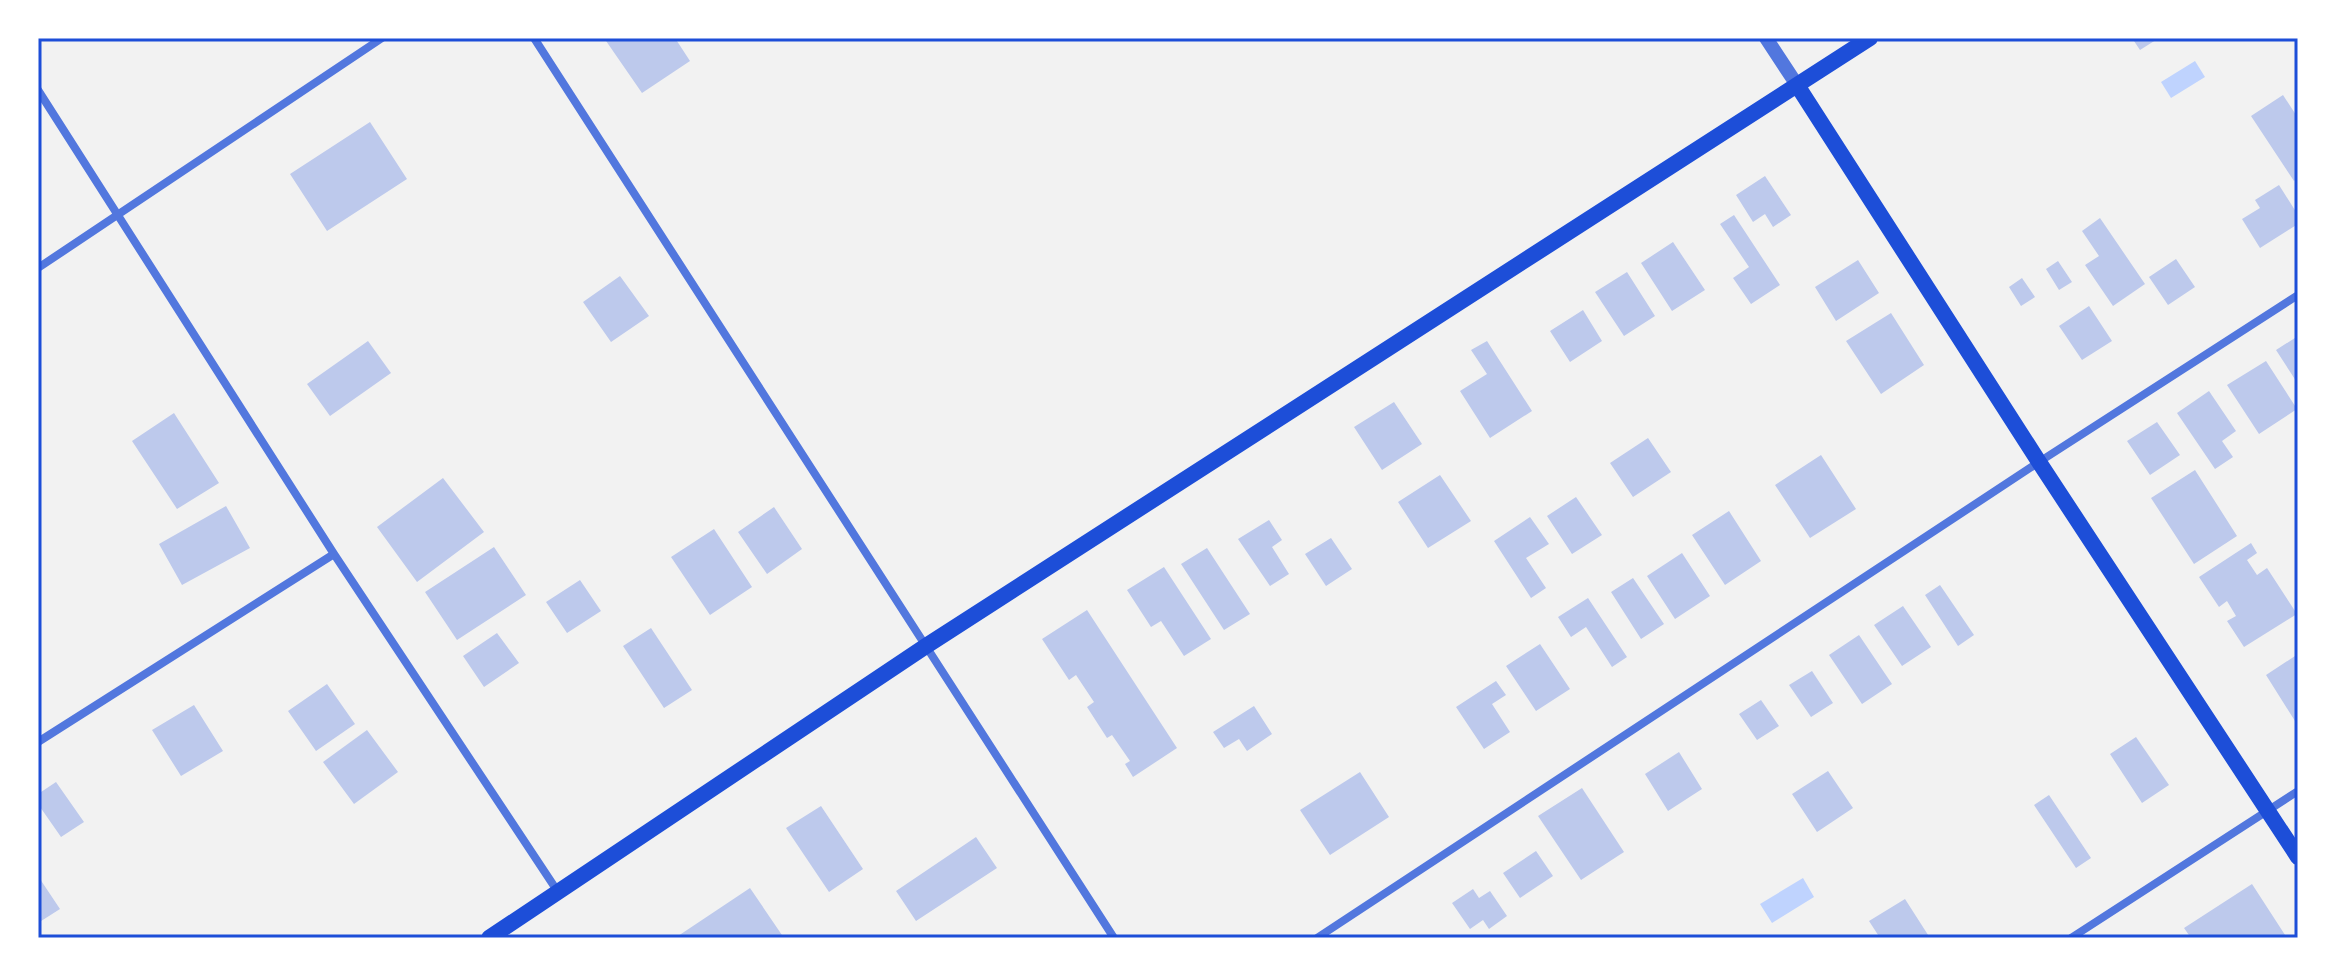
<svg xmlns="http://www.w3.org/2000/svg" width="2336" height="976" font-family="Lato,sans-serif">
	<rect width="100%" height="100%" fill="#f2f2f2"/>
	<path fill="#bfd3fe" d="M2195 61 2205 77 2171 98 2161 82Z
		M1803 878 1814 897 1772 923 1760 904Z"/>
	<path fill="#bdc9ec" d="M604 38H675L690 61 642 93Z
		M2132 38H2159L2140 50Z
		M2283 95 2298 118V177L2294 181 2251 116Z
		M370 122 407 179 327 231 290 174Z
		M1765 176 1791 215 1773 227 1765 214 1753 222 1736 195Z
		M2279 185 2298 215V224L2260 248 2242 219 2260 208 2255 200Z
		M1734 215 1780 285 1751 304 1733 278 1749 267 1720 224Z
		M2100 218 2145 284 2113 306 2085 265 2099 256 2082 231Z
		M1673 242 1705 290 1672 311 1641 263Z
		M2176 259 2195 287 2168 305 2149 277Z
		M1858 260 1879 293 1836 321 1815 287Z
		M2058 261 2072 282 2059 290 2046 269Z
		M1627 272 1655 316 1624 336 1595 292Z
		M620 276 649 316 611 342 583 302Z
		M2022 278 2035 297 2021 306 2009 287Z
		M2089 306 2112 341 2082 360 2059 326Z
		M1583 310 1602 341 1570 362 1550 331Z
		M1891 313 1924 365 1881 394 1846 341Z
		M2298 336V384L2276 350Z
		M368 341 391 373 330 416 307 384Z
		M1487 341 1532 411 1490 438 1460 391 1487 374 1471 350Z
		M2266 361 2297 409 2259 434 2227 385Z
		M2209 391 2236 431 2222 441 2233 457 2215 469 2177 413Z
		M1394 402 1422 444 1382 470 1354 427Z
		M174 413 219 483 177 509 132 441Z
		M2157 422 2180 455 2150 475 2127 441Z
		M1648 438 1671 472 1633 497 1610 463Z
		M1821 455 1856 509 1810 538 1775 485Z
		M2195 470 2237 536 2194 564 2151 498Z
		M1440 475 1471 521 1428 548 1398 502Z
		M443 478 484 532 417 582 377 527Z
		M1576 497 1602 535 1572 554 1547 516Z
		M226 506 250 548 182 585 159 544Z
		M774 507 802 549 767 574 738 532Z
		M1729 511 1761 561 1725 585 1692 535Z
		M1530 517 1549 544 1526 558 1546 588 1531 598 1494 541Z
		M1269 520 1282 540 1272 547 1289 574 1270 586 1238 539Z
		M714 529 752 587 710 615 671 557Z
		M1331 538 1352 569 1326 586 1305 554Z
		M2251 543 2257 553 2247 560 2257 575 2267 568 2297 614 2244 647 2227 621 2236 616 2227 601 2219 607 2199 577Z
		M494 547 526 595 457 640 425 592Z
		M1207 548 1250 614 1224 630 1181 564Z
		M1682 553 1710 596 1675 619 1647 576Z
		M1164 567 1211 639 1184 656 1161 621 1151 627 1127 590Z
		M1633 578 1664 624 1641 639 1611 592Z
		M580 580 601 611 567 633 546 602Z
		M1940 585 1974 635 1958 646 1925 595Z
		M1588 598 1627 657 1612 667 1586 627 1571 637 1558 617Z
		M1903 606 1931 647 1902 666 1874 625Z
		M1087 610 1177 748 1133 777 1125 764 1130 761 1112 735 1107 738 1087 707 1094 702 1076 675 1069 680 1042 639Z
		M651 628 692 690 664 708 623 646Z
		M497 633 519 663 484 687 463 656Z
		M1859 635 1892 684 1862 704 1829 655Z
		M1540 644 1570 689 1536 711 1506 666Z
		M2298 654V719L2295 721 2266 675Z
		M1812 671 1833 703 1811 717 1789 685Z
		M1496 681 1506 695 1492 704 1510 732 1484 749 1456 707Z
		M327 684 355 724 316 751 288 711Z
		M1761 700 1779 726 1757 740 1739 714Z
		M194 705 223 751 181 776 152 730Z
		M1254 706 1272 734 1247 751 1239 739 1224 748 1213 732Z
		M367 730 398 772 354 804 323 762Z
		M2136 737 2169 785 2142 803 2110 754Z
		M1679 752 1702 789 1668 811 1645 774Z
		M1828 771 1853 808 1817 832 1792 794Z
		M1360 772 1389 817 1330 855 1300 810Z
		M56 782 84 822 61 837 38 804V794Z
		M1582 788 1624 852 1581 880 1538 816Z
		M2049 795 2091 858 2076 868 2034 805Z
		M821 806 863 869 829 892 786 828Z
		M976 837 997 868 916 921 896 891Z
		M1536 851 1553 876 1520 898 1503 873Z
		M38 876 60 909 38 923Z
		M2252 884 2287 938H2191L2184 928Z
		M750 888 784 938H675Z
		M1473 889 1479 898 1490 891 1507 916 1489 929 1483 920 1470 929 1452 903Z
		M1905 899 1930 938H1880L1869 921Z"/>
	<g fill="none" stroke-linecap="round" stroke-linejoin="round">
		<path stroke="#5277de" stroke-width="8" d="M534 38 1114 938
			M38 90 334 554 558 892
			M38 268 382 38
			M38 742 334 554
			M1317 938 2039 462 2298 295
			M2071 938 2298 791"/>
		<path stroke="#5277de" stroke-width="14" d="M1766 38 1797 85"/>
		<path stroke="#1d4ed8" stroke-width="16" d="M1797 85 2039 462 2298 857
			M489 938 926 646 1870 38"/>
	</g>
	<rect width="2336" height="976" fill="none" stroke="#ffffff" stroke-width="80"/>
	<rect x="40" y="40" width="2256" height="896" fill="none" stroke="#1d4ed8" stroke-width="3"/>
</svg>
